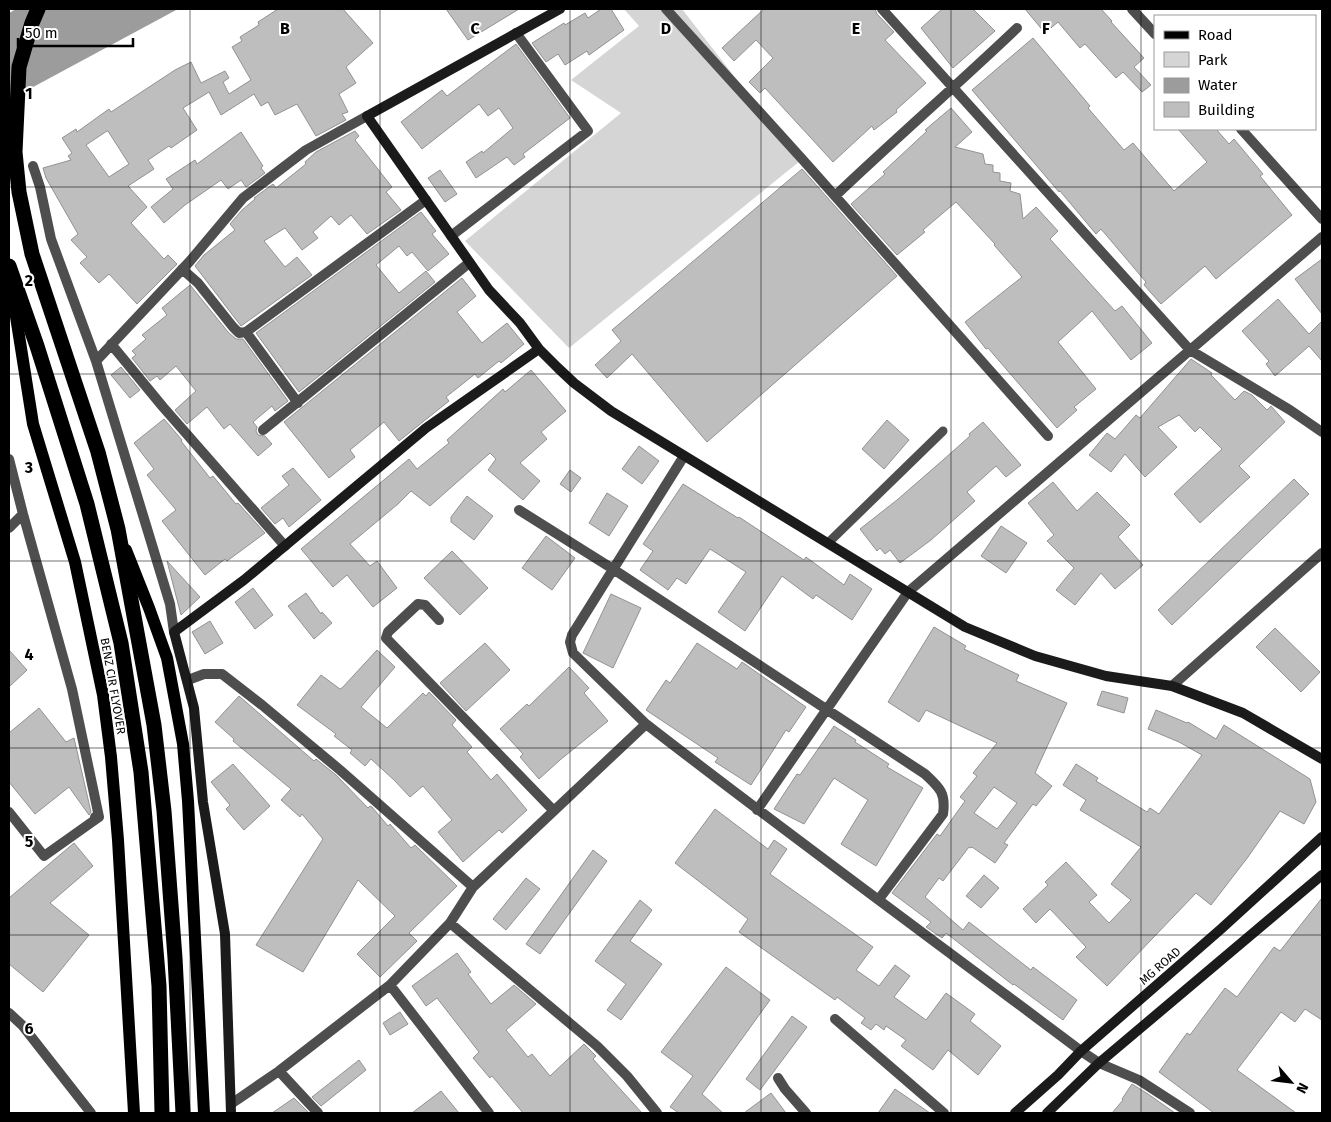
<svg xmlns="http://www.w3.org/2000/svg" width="1331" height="1122" font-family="'Fira Sans',sans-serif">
	<rect width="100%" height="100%" fill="#fff"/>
	<path fill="#d5d5d5" d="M624 9H682L800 161 569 348 465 241 621 113 571 80 639 26Z"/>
	<path fill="#9c9c9c" d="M16 9H178L9 100V13Z"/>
	<path fill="#bebebe" stroke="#929292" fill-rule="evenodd" d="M278 9H343L373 43 346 67 356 83 339 94 348 112 342 114 346 120 316 136 297 104 275 115 268 102 261 106 254 94 221 115 209 92 183 108 197 130 171 148 169 146 148 160 154 169 128 186 147 207 131 223 164 259 168 255 177 264 137 304 109 274 99 283 80 263 87 257 71 240 78 234 46 178 43 168 71 160 68 156 72 153 62 138 76 129 77 132 109 109 111 112 175 70 191 62 201 83 225 71 229 78 223 82 229 94 251 80 232 47 242 41 240 37 259 25 258 22ZM107 131H108L129 164 109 177 86 145Z
		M446 9H519L468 40Z
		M601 9H611L624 30 589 55 587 51 565 65 558 54 546 62 532 43 564 23 565 25 585 13 588 18Z
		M764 9H875L877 14 894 32 885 40 926 83 896 110 897 112 874 130 872 126 833 162 765 88 760 93 749 82 773 58 756 40 734 61 722 48Z
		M942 9H973L995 31 953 68 921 28Z
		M1025 9H1101L1112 21 1111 22 1144 58 1134 67 1151 85 1142 92 1123 72 1116 78 1085 44 1080 48 1058 22 1045 33Z
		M1033 38 1090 106 1088 108 1124 150 1133 143 1174 191 1207 162 1178 129H1216L1229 144 1234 139 1263 174 1260 176 1292 215 1216 279 1205 266 1161 304 1144 285 1146 282 1101 229 1096 234 1060 191 1059 192 972 90Z
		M516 44 570 118 523 154 525 157 514 165 507 157 476 178 466 162 482 151 483 153 513 128 499 108 488 116 479 104 422 149 401 122 442 90 447 96Z
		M951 108 972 132 955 147 983 154 985 164 993 165V172L1000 173V181L1011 183 1010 191 1020 194 1023 219 1036 207 1058 231 1050 239 1115 311 1122 306 1152 343 1131 360 1092 311 1058 342 1096 389 1074 407 1077 410 1057 428 988 348 986 349 965 322 1022 277 994 245 995 244 956 202 923 230 925 232 897 255 851 204 885 174 883 172 927 131 925 130Z
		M355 131 359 136 355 140 392 187 386 192 401 210 367 234 351 215 339 225 331 216 313 232 318 238 302 250 285 228 264 241 285 267 297 257 312 275 241 326 195 266 204 255 235 230 230 224 242 210 255 199 254 198 273 184 276 188 306 164 305 162 316 152Z
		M241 132 263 166 261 168 265 173 246 187 241 180 228 189 221 180 185 205 164 223 151 207 173 189 166 179 195 160 197 164Z
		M802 169 897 276 707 442 632 354 607 378 595 365 621 341 612 330Z
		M440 170 457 194 445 202 428 178Z
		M421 212 436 231 432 234 449 254 428 271 412 252 407 256 399 246 376 265 399 293 426 271 435 282 299 392 256 333Z
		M1322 259V314L1295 279Z
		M462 278 476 296 457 312 482 343 507 323 524 344 501 363 499 361 478 378 475 374 446 397 449 401 399 441 384 422 350 450 355 457 329 478 284 422Z
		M190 285 228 332 236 339H243L288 401 275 411 272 406 253 422 257 427 256 431 258 435 265 436 272 444 258 456 230 424 224 429 207 407 187 424 175 410 196 391 176 366 160 380 157 376 150 381 132 358 136 355 132 351 146 339 142 335 167 315 162 308Z
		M1278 299 1309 334 1322 321V361L1309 346 1275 376 1266 364 1269 361 1242 331Z
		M1191 359 1212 373 1211 375 1235 400 1244 391 1252 395 1267 410 1271 406 1285 422 1239 466 1250 477 1200 523 1174 494 1222 449 1200 427 1195 432 1179 415 1158 427 1177 447 1145 477 1125 454 1111 472 1089 455 1107 433 1115 439 1136 415 1140 418Z
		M121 367 140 390 130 398 111 375Z
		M531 370 566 411 541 432 547 439 520 463 540 481 523 500 488 470 496 459 490 453 430 506 411 491 398 504 350 544 370 566 377 561 397 588 373 607 347 575 333 587 301 549 409 459 417 469 449 443 447 440 503 389 505 392Z
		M164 419 182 440 181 441 210 478 213 476 236 504 238 503 265 533 227 561 225 559 205 575 162 521 176 510 147 475 154 469 134 443Z
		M887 420 909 440 884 469 862 449Z
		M983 422 1021 465 1006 477 996 466 967 492 975 501 931 540 900 563 890 550 885 554 880 548 877 551 860 529 897 500 943 460 970 436 969 434Z
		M639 446 659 461 642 484 622 469Z
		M293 468 321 500 289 527 283 518 275 524 261 508 289 485 282 476Z
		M570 470 581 478 571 492 560 484Z
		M1294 479 1309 494 1172 625 1158 610Z
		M1053 482 1077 511 1097 492 1130 525 1118 537 1143 565 1115 589 1101 573 1075 605 1056 590 1074 568 1047 541 1054 535 1028 503Z
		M683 484 738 518 739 517 804 560 806 557 844 585 850 574 872 589 852 620 816 595 813 599 782 576 745 631 718 612 746 572 710 549 686 584 677 578 668 590 640 570 653 551 643 544Z
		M607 493 628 506 609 536 589 523Z
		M467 496 493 516 474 540 451 522V517Z
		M1001 526 1027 543 1006 573 981 556Z
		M546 536 575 558 552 590 522 568Z
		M452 551 488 588 460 615 424 578Z
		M167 561 200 597 181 615Z
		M253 588 273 615 255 629 235 602Z
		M306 593 321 614 322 612 332 623 314 639 288 606Z
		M611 594 641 608 613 668 583 653Z
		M210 621 223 643 205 654 192 632Z
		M934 627 966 646 964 649 1019 675 1016 681 1067 703 1035 773 1052 786 1036 806 1033 804 1004 843 1008 845 995 863 972 847 971 848 969 847 943 881 939 878 925 897 963 930 969 922 1031 970 1033 967 1077 1000 1063 1020 1014 984 1013 985 946 933 942 938 926 927 931 922 892 893 937 834 940 836 965 801 960 797 977 776 973 773 997 743 926 710 919 722 888 702ZM994 787 1017 803 997 829 974 813Z
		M1275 628 1320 672 1301 692 1256 647Z
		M485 643 510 670 466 711 440 683Z
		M697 643 737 669 742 662 806 707 789 732 786 730 751 785 715 762 718 758 646 710 666 680 670 683Z
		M9 650 27 670 9 687Z
		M377 650 395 667 361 707 387 728 423 693 426 696 429 692 456 720 452 725 472 747 467 752 491 780 497 774 527 810 502 833 499 830 463 862 438 832 452 820 423 786 410 797 394 780 371 759 365 766 350 753 352 750 334 736 336 734 297 705 321 675 340 689 342 688Z
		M569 667 589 688 584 693 608 721 560 760 539 779 520 757 523 754 500 729 527 704 529 706Z
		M1102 691 1128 698 1124 713 1097 705Z
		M239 696 314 761 316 759 336 775 368 808 370 806 372 807 388 826 390 824 411 848 415 845 457 886 409 933 417 941 380 977 357 954 395 916 358 880 303 972 256 945 323 839 302 814 300 817 281 800 291 789 233 741 234 739 215 722Z
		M39 708 66 742 74 738 91 812 89 815 69 787 35 814 9 782V733Z
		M1156 710 1187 723 1188 722 1216 739 1224 725 1310 779 1316 802 1304 824 1280 811 1248 857 1211 905 1196 893 1107 986 1076 957 1086 947 1050 909 1036 923 1023 909 1048 885 1045 882 1066 862 1097 895 1089 902 1109 923 1131 900 1111 884 1141 847 1080 810 1086 800 1063 785 1076 764 1098 778 1096 781 1147 812 1150 808 1159 814 1202 755 1179 742 1148 729Z
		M834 726 856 740 855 742 889 764 887 767 923 788 876 866 841 844 868 800 834 778 804 824 774 809 797 774 800 775Z
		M233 764 270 806 244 830 226 809 230 805 211 782Z
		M715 809 768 849 774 840 787 849 770 874 873 947 856 970 879 986 895 965 910 976 894 997 926 1020 946 993 975 1014 970 1021 1001 1046 978 1075 948 1050 933 1070 901 1046 906 1040 886 1026 884 1030 876 1024 871 1030 861 1023 865 1018 837 997 835 1000 739 932 748 919 675 863Z
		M74 843 93 866 50 903 89 935 43 992 9 964V898Z
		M593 850 607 861 540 954 526 944Z
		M984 875 999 888 981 908 966 896Z
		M526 878 540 889 506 930 493 919Z
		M1322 898V1020L1305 1009 1295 1022 1281 1012 1237 1070 1296 1113H1214L1159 1072 1187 1033 1190 1035 1225 988 1237 997 1274 947 1280 951Z
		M640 900 652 910 630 941 662 964 621 1020 607 1010 626 984 595 961Z
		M457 953 471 972 468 974 491 1004 514 985 536 1004 506 1030 528 1057 532 1054 550 1076 584 1044 596 1056 593 1059 642 1113H523L492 1076 490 1078 473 1058 479 1052 437 998 426 1006 412 986Z
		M726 967 770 1000 702 1094 723 1113H679L670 1107 693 1076 661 1052Z
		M400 1012 408 1024 390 1035 383 1023Z
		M792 1016 807 1027 760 1090 746 1079Z
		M359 1060 366 1070 321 1106 312 1097Z
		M1132 1084 1148 1094 1175 1113H1112L1123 1100 1122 1099Z
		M895 1089 930 1113H878Z
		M441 1091 459 1113H412Z
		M771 1093 786 1113H744Z
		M294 1098 309 1113H272Z"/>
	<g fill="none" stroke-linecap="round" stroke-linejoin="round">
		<path stroke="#4e4e4e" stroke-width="9" d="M828 543 943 431"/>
		<path stroke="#4e4e4e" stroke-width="10" d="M666 9 803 160 1048 436
			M882 9 1190 350 1290 410 1322 432
			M1132 9 1155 34
			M1241 129 1322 219
			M33 166 40 187 51 239 96 361 170 604 174 632
			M835 196C895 139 957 85 1017 28
			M451 236 588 131 516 33
			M182 269 198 283 233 327 239 333 246 332
			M111 344 163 407 285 546
			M96 361 190 261 243 198 306 150 367 116
			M298 403 246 332 426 200
			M263 430 469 263
			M9 459 23 514 72 689 99 817
			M519 510 613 569 925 774C940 788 946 793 943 814L879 899
			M9 528 23 514
			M439 620 425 605 418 604 388 632 386 638 553 810
			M188 680 204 674H222L262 705 340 770 473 887
			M1172 686 1322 553
			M646 724 573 653 570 642 572 635 684 456
			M757 810 908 592 1322 237
			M9 812 44 856 99 817H95
			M450 923 597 1046 627 1076 657 1113
			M390 985 489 1113
			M9 1013 22 1025 91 1113
			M835 1019 944 1113
			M279 1071 318 1113
			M778 1078 785 1089 806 1113
			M231 1104 279 1071 390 985 450 923 473 887 646 724C789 835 936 942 1081 1051L1099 1063 1139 1080 1190 1113"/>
		<path stroke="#1b1b1b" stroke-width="10" d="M560 9 367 116 489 290 520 323 539 349 558 368 574 383 611 411 965 627 1035 656 1106 676 1172 686 1243 713 1322 759
			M231 1113 225 934 203 802 194 708 174 632 244 580 426 428 539 349
			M1015 1113 1058 1075 1081 1051 1221 929 1322 837
			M1047 1113 1099 1063 1322 875"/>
		<path stroke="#000" stroke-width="12" d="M11 285 33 424 75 562 103 695 111 757 118 840 134 1113
			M126 550 149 608 167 658 183 744 188 801 204 1113"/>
		<path stroke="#000" stroke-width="15" d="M38 9 32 23 19 67 15 152 19 192 32 254 98 452 118 529 154 725 164 811 175 958 183 1113
			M9 266 37 346 87 504 121 643 141 772 159 986 162 1113"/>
	</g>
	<path fill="none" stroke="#000" stroke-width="1" stroke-opacity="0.55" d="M190 9V1113M380 9V1113M570 9V1113M761 9V1113M951 9V1113M1141 9V1113M9 187H1322M9 374H1322M9 561H1322M9 748H1322M9 935H1322"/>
	<g text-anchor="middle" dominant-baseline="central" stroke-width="4" stroke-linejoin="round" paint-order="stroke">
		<g font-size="12" fill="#000" stroke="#fff">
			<text transform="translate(113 686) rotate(80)">BENZ CIR FLYOVER</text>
			<text transform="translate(1160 966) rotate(-41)">MG ROAD</text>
		</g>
	</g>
	<g font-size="16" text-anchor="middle" font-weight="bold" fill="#000" stroke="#fff" stroke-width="4" stroke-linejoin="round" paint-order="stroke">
		<text x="285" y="34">B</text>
		<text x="475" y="34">C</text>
		<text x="666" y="34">D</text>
		<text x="856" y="34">E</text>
		<text x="1046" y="34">F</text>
		<text x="29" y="99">1</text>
		<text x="29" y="286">2</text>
		<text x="29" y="473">3</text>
		<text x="29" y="660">4</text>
		<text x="29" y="847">5</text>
		<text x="29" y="1034">6</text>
	</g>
	<rect width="1331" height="1122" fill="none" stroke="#000000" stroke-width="20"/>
	<rect x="1154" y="15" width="162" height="115" fill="#ffffff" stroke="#999999"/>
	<rect x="1164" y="31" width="25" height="8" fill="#000000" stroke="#999999"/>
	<text x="1198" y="40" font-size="15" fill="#000000">Road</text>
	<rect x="1164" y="52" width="25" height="15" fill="#d5d5d5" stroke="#999999"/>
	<text x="1198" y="65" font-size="15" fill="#000000">Park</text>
	<rect x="1164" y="78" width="25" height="15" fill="#9c9c9c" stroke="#999999"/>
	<text x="1198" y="90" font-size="15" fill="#000000">Water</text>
	<rect x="1164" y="102" width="25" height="15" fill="#bebebe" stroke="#999999"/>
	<text x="1198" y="115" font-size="15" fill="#000000">Building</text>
	<g transform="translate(1291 1082) rotate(118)" stroke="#ffffff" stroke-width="4" paint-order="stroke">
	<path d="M0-4L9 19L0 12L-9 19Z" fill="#000000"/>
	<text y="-8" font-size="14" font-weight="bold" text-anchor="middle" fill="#000000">N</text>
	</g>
	<path d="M18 38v8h115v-8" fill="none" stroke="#000000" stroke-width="2.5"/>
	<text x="25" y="38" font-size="15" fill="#000000" stroke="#ffffff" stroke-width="4" paint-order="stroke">50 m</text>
</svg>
